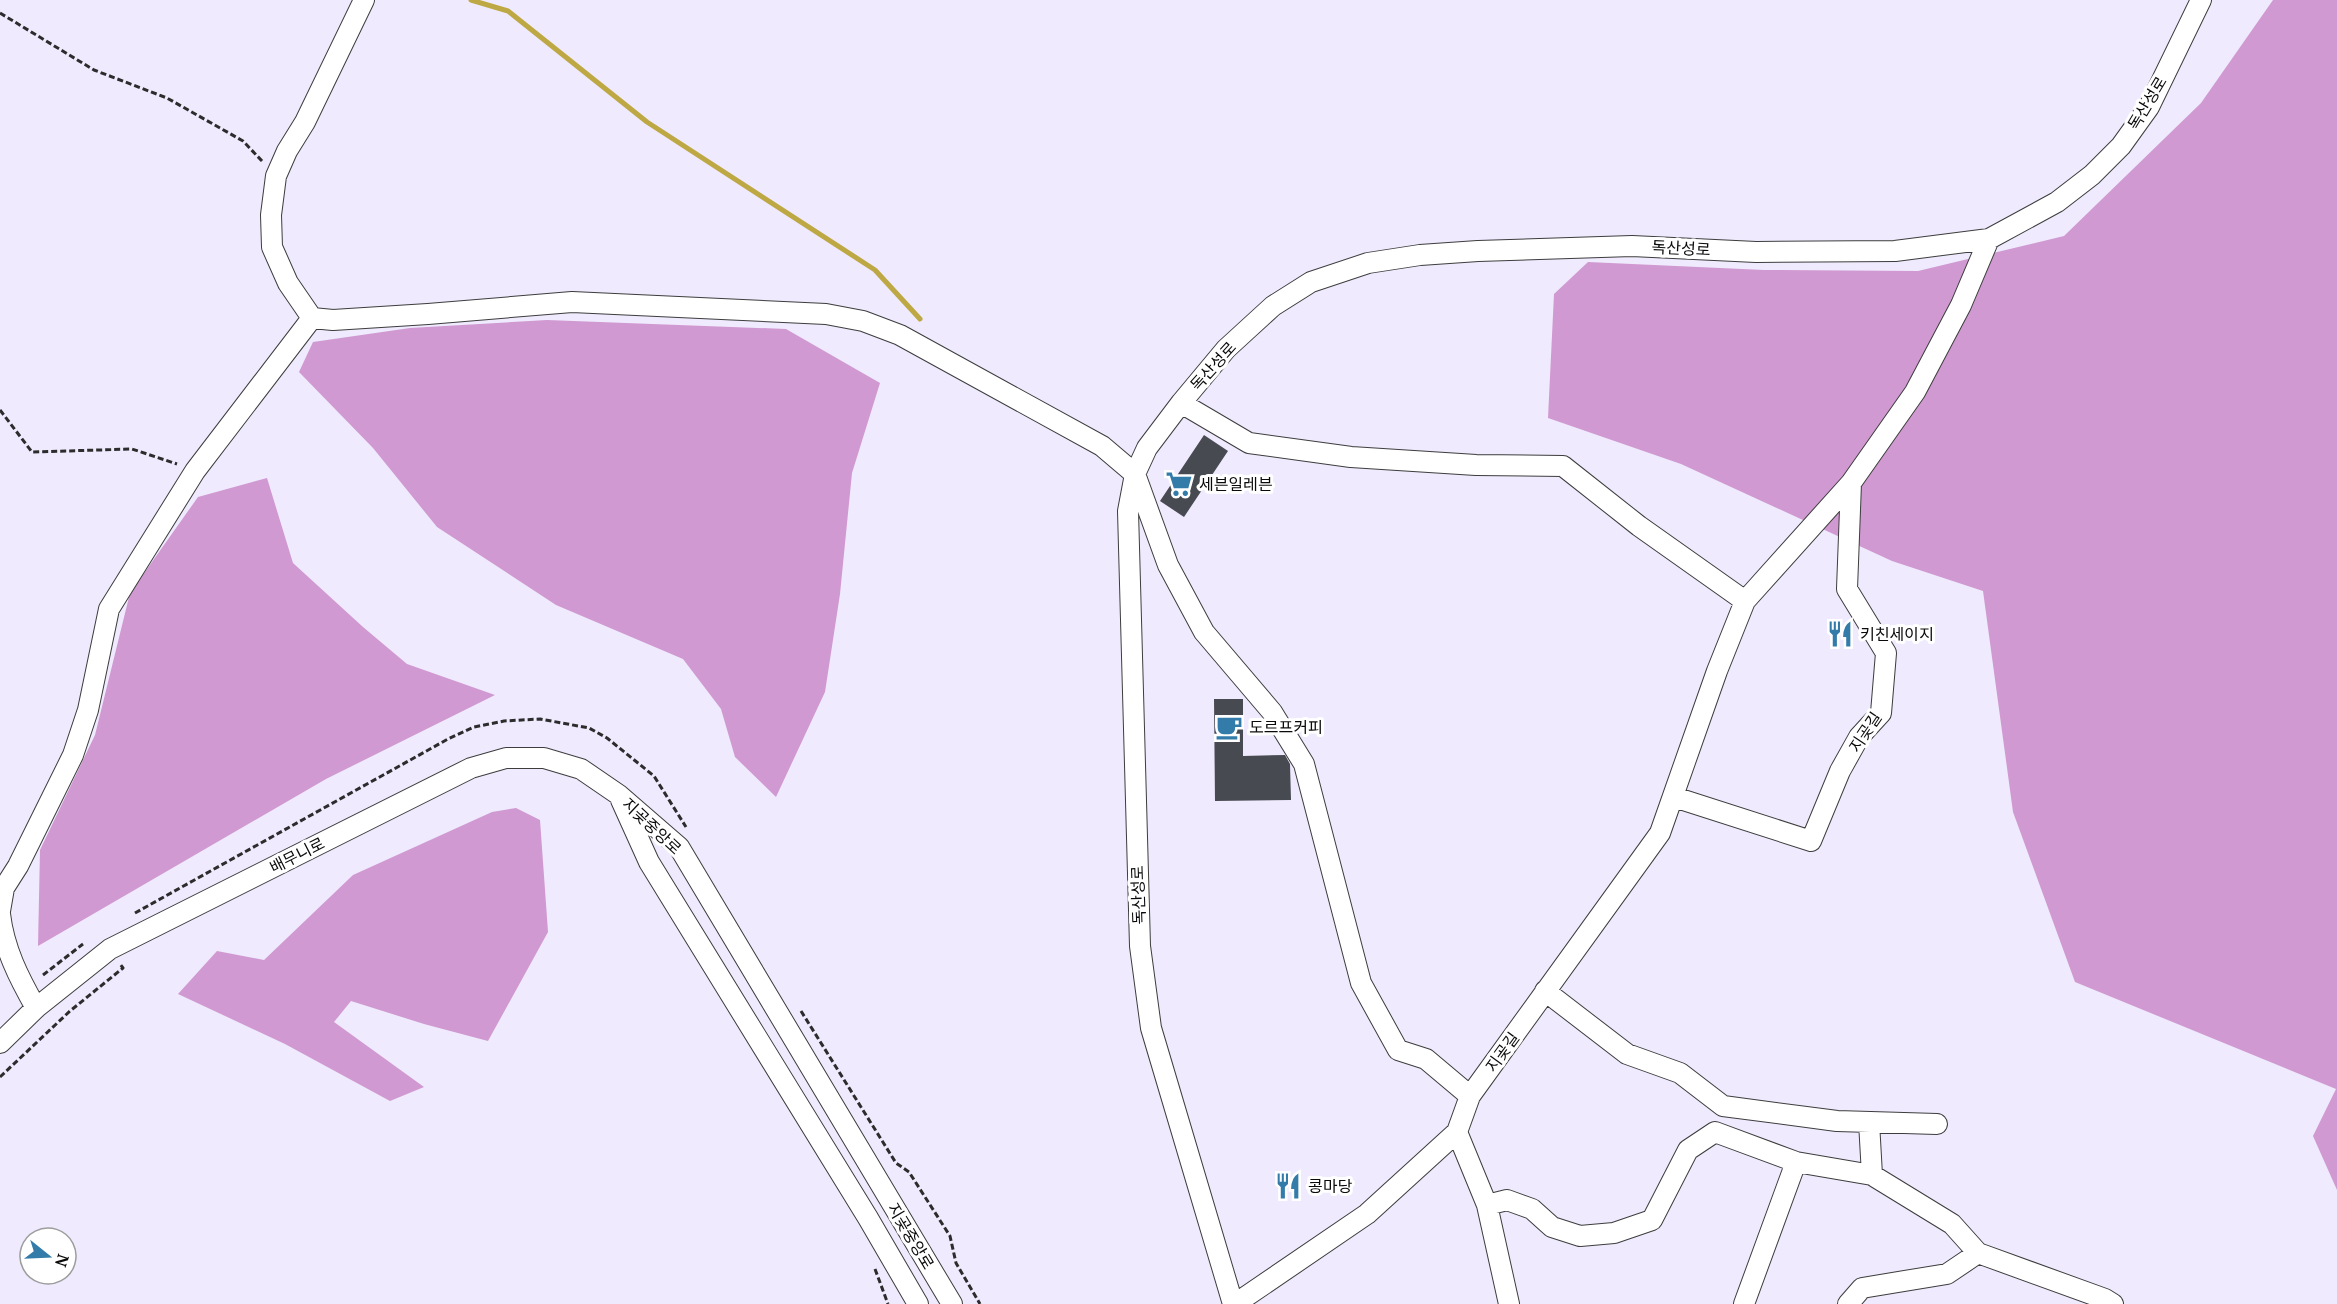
<svg xmlns="http://www.w3.org/2000/svg" width="2337" height="1304" font-family="'PT Serif','Noto Sans KR',serif">
	<rect width="100%" height="100%" fill="#efeafd"/>
	<path fill="#d099d1" d="M2273 0H2337V1190L2313 1136 2336 1089 2075 982 2013 812 1983 591 1892 561 1681 464 1548 418 1554 294 1588 262 1764 270 1918 271 2064 236 2201 103Z
		M547 320 786 329 880 383 852 473 840 594 825 692 776 797 735 757 721 709 683 659 556 605 437 527 373 448 299 372 313 342 410 328Z
		M267 478 293 563 363 627 407 664 495 695 326 779 38 946 40 850 95 735 130 593 198 497Z
		M516 808 540 820 548 932 488 1041 424 1024 351 1001 334 1022 424 1087 390 1101 285 1044 178 994 217 951 264 960 353 875 492 812Z"/>
	<g fill="none" stroke-linecap="round" stroke-linejoin="round">
		<path stroke="#bda844" stroke-width="5" d="M471 0 508 11 647 122 875 270 920 319"/>
	</g>
	<path fill="#484a52" d="M1204 435 1228 451 1184 517 1160 501Z
		M1214 699H1243V756L1285 755 1290 764 1291 800 1215 801Z"/>
	<g fill="none" stroke-linecap="round" stroke-linejoin="round">
		<g stroke="#3d3d3d" stroke-width="22">
			<path id="minor" d="M364 0 305 122 287 151 276 176 271 215 272 247 288 283 312 318 333 320 428 314 572 302 826 314 863 321 900 335 1102 446 1135 474 1168 565 1204 632 1272 712 1304 764 1361 983 1398 1050 1426 1059 1470 1096
				M1181 403 1249 443 1351 457 1476 465 1563 466 1639 526 1745 601
				M1674 797 1811 841 1840 771 1859 737 1881 713 1886 653 1847 589 1851 483
				M621 800 649 862 868 1218 918 1304
				M0 911 4 888 18 866 73 755 88 710 109 609 195 471 312 318
				M0 914C4 949 19 978 36 1008
				M1545 991 1627 1054 1680 1073 1723 1106 1837 1121 1937 1124
				M0 1043 36 1008 110 949 471 768 506 758H544L581 769 619 795 679 847 952 1304
				M1869 1122 1872 1175
				M1457 1132 1487 1205 1509 1304
				M1487 1205 1507 1200 1532 1209 1552 1227 1580 1236 1614 1233 1652 1220 1688 1150 1715 1132 1796 1162 1872 1175 1952 1224 1978 1253 2105 1299 2113 1304
				M1233 1304 1151 1028 1140 946 1128 511 1135 474 1147 448 1181 403 1226 349 1273 306 1311 282 1368 263 1420 255 1478 251 1632 246 1756 252 1895 251 1989 239 2057 202 2092 175 2121 146 2149 107 2201 0
				M1235 1304 1367 1214 1457 1132 1470 1096 1660 833 1717 671 1745 601 1851 483 1915 392 1961 305 1989 239
				M1744 1304 1796 1162
				M1848 1304 1862 1288 1947 1274 1978 1253"/>
		</g>
		<path stroke="#2c2c2c" stroke-width="3" stroke-dasharray="6 3" stroke-linecap="butt" d="M0 13 94 70 167 98 243 141 263 162
			M0 410 32 452 132 449 177 464
			M135 913 448 739 474 727 504 721 540 719 589 728 607 738 654 776 686 827
			M43 975 83 944
			M801 1011 896 1163 909 1172 950 1236 956 1263 980 1304
			M0 1077 70 1011 123 968 120 964
			M875 1269 888 1304"/>
		<use href="#minor" stroke="#fff" stroke-width="20"/>
	</g>
	<defs>
		<g id="supermarket-bare" transform="scale(2.07)"><path d="M-6-5.5h2.5l.6 2H6L4.5 2H-2.5L-4.4-4H-6ZM-1.5 3.2a1.3 1.3 0 1 0 .1 0ZM3 3.2a1.3 1.3 0 1 0 .1 0Z" fill="#337caa" stroke="#fff" stroke-width="2.5" paint-order="stroke"/></g>
		<g id="restaurant-bare" transform="scale(2.07)"><path d="M-5-6h1v4h1v-4h1v4h1v-4h1v5L-1.5 .5V6h-2V.5L-5-1ZM5-6V6H3V1.5H1.5Q1.5-4 5-6Z" fill="#337caa" stroke="#fff" stroke-width="2.5" paint-order="stroke"/></g>
		<g id="cafe-bare" transform="scale(2.07)"><path d="M-5.5-4.5H6V0H3Q3 3.5 0 3.5H-2.5Q-5.5 3.5-5.5 0ZM3-3.2v2h1.7v-2ZM-6 4.5H4V6H-6Z" fill="#337caa" stroke="#fff" stroke-width="2.5" paint-order="stroke"/></g>
	</defs>
	<g fill-rule="evenodd">
		<use href="#supermarket-bare" x="1179" y="484"/>
		<use href="#restaurant-bare" x="1840" y="634"/>
		<use href="#cafe-bare" x="1229" y="727"/>
		<use href="#restaurant-bare" x="1288" y="1186"/>
	</g>
	<g text-anchor="middle" dominant-baseline="central" stroke-width="6" stroke-linejoin="round" paint-order="stroke">
		<g font-size="16" fill="#0a0a0a" stroke="#fff">
			<text transform="translate(2147 103) rotate(-59)">독산성로</text>
			<text transform="translate(1681 248) rotate(3)">독산성로</text>
			<text transform="translate(1213 366) rotate(-48)">독산성로</text>
			<text transform="translate(1865 732) rotate(-56)">지곶길</text>
			<text transform="translate(652 826) rotate(43)">지곶중앙로</text>
			<text transform="translate(297 855) rotate(-27)">배무니로</text>
			<text transform="translate(1138 895) rotate(-92)">독산성로</text>
			<text transform="translate(1502 1052) rotate(-54)">지곶길</text>
			<text transform="translate(911 1236) rotate(59)">지곶중앙로</text>
		</g>
		<g font-size="16" fill="#0a0a0a" stroke="#fff" text-anchor="start">
			<text x="1199" y="484">세븐일레븐</text>
			<text x="1860" y="634">키친세이지</text>
			<text x="1249" y="727">도르프커피</text>
			<text x="1308" y="1186">콩마당</text>
		</g>
	</g>
	<g transform="translate(48 1256) rotate(108)"><circle r="28" fill="#ffffff" stroke="#9d9d9d" stroke-width="1.5"/>
	<path d="M0-4.5L10 22L0 15L-10 22Z" fill="#337caa"/>
	<text y="-9" font-size="16" font-weight="bold" text-anchor="middle" fill="#0a0a0a">N</text>
	</g>
</svg>
